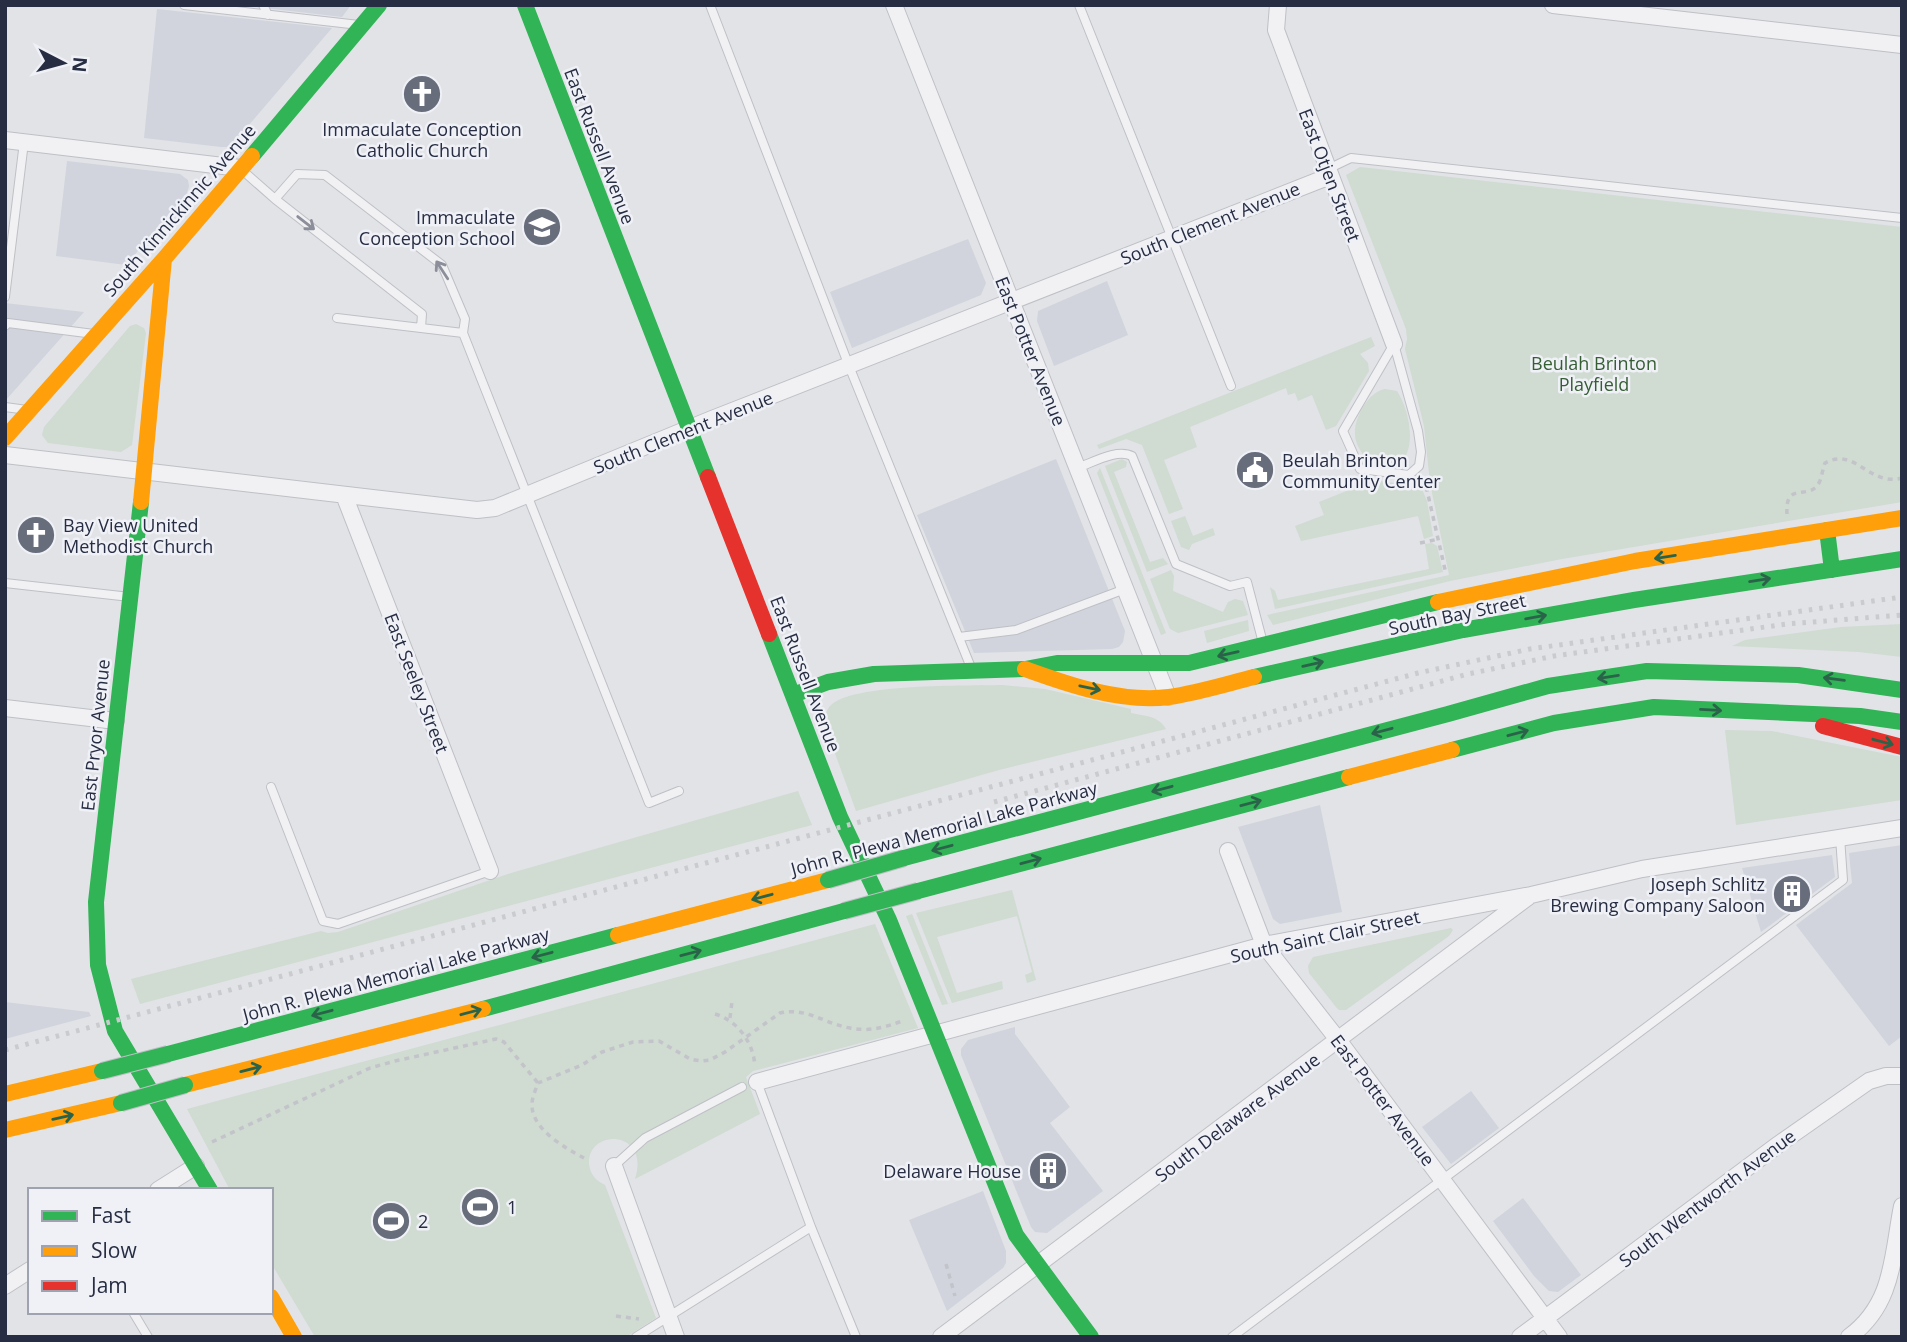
<svg xmlns="http://www.w3.org/2000/svg" width="1907" height="1342" font-family="'Open Sans',sans-serif">
	<rect width="100%" height="100%" fill="#e1e3e7"/>
	<path fill="#d1d4dd" d="M239 5H351L342 17Z
		M157 9 332 28 236 140 227 147H221L144 138Z
		M67 161 180 174 188 180 189 186 187 193 126 265 56 256Z
		M968 239 986 283 981 295 852 348 830 292Z
		M1107 281 1128 335 1054 366 1037 321 1038 311Z
		M5 303 84 312 5 401Z
		M1056 459 1125 631 1123 642 1119 647 1112 649 974 653 917 515Z
		M1320 805 1342 912 1280 924 1273 919 1238 827Z
		M1902 845V1036L1889 1046 1796 925 1852 883 1849 853Z
		M1832 855 1835 877 1761 932 1742 868Z
		M5 1002 89 1012 91 1016 5 1039Z
		M1015 1027V1034L1070 1107 1050 1123 1103 1191 1047 1233 1035 1232 1031 1227 961 1055V1049L968 1040Z
		M1471 1091 1499 1128 1451 1164 1422 1127Z
		M983 1191 1006 1251V1263L1003 1268 947 1311 909 1220Z
		M1523 1198 1581 1275 1558 1292 1549 1291 1534 1276 1493 1221Z"/>
	<path fill="#d0dbd2" d="M1360 167 1902 227V502L1562 559 1450 581 1273 625 1267 615 1449 575 1430 483 1424 426 1405 349 1407 339 1406 329 1346 175Z
		M136 324 144 328 146 333 132 445 121 452 48 443 42 435 44 427 130 326Z
		M1371 337 1375 346 1360 354 1368 363 1369 371 1336 426 1326 430 1312 395 1298 401 1295 393 1288 395 1286 388 1190 427 1197 447 1164 460 1183 509 1169 514 1142 445 1126 439 1099 449 1097 445Z
		M1385 389 1397 391C1416 420 1420 486 1367 460 1362 453 1355 444 1355 434 1354 418 1368 392 1385 389Z
		M1122 459 1127 462 1126 467 1114 472 1150 562 1163 558 1168 564 1147 572 1105 466Z
		M1100 468 1166 633 1161 635 1097 473Z
		M1360 478 1421 487 1427 501 1433 536 1424 539 1418 516 1301 541 1295 526 1324 515 1319 502 1349 490 1346 481Z
		M1185 516 1193 536 1213 528 1215 535 1192 544 1189 550 1181 547 1171 521Z
		M1432 543 1437 546 1443 572 1275 609 1270 587 1275 591 1278 600 1429 569 1425 544Z
		M1171 570 1174 576 1173 591 1223 612 1228 602 1235 599 1243 601 1248 615 1178 633 1170 629 1150 579Z
		M1248 620 1249 631 1207 643 1204 631Z
		M1902 624V657L1859 652 1732 646 1745 640 1841 627Z
		M1002 685 1045 689 1131 709V713C1145 716 1159 716 1166 729L999 770 856 811 825 726C824 719 825 712 830 706 851 683 969 686 1002 685Z
		M1725 730 1772 731 1902 757V800L1736 825Z
		M798 791 812 825 140 1004 131 979 321 931 328 933 338 932 511 873Z
		M1012 890 1036 980 1027 983 1025 975 1032 972 1017 916 937 937 957 993 1002 981 1003 989 952 1003 916 913Z
		M912 914 948 1004 942 1005 906 916Z
		M875 924 918 1028 753 1071 746 1077 760 1114 635 1179C651 1129 587 1128 589 1164 590 1174 596 1181 605 1185L656 1318 626 1337H315L271 1263V1190H230L187 1109Z
		M1451 928 1453 930 1449 936 1346 1010H1339L1336 1007 1309 973 1308 966 1313 957Z"/>
	<g fill="none" stroke-linecap="round" stroke-linejoin="round">
		<g stroke="#bec0c5" stroke-width="10">
			<path id="lane" d="M184 5 359 25
				M263 5 268 15
				M710 5 849 366 972 670
				M1079 5 1231 386
				M1328 169 1351 158 1902 218
				M242 170 275 199
				M5 297 24 142
				M337 318 463 333 649 803 679 791
				M5 326 8 323 94 334
				M421 328 422 314 275 199 297 174 325 175 442 265 465 319 463 333
				M1394 344 1418 431 1421 452 1419 466 1409 475 1360 469 1343 431Z
				M5 407 27 410
				M1077 468C1092 463 1117 448 1132 456L1176 564 1230 586 1247 582 1263 643
				M5 583 130 597
				M959 637 1016 630 1125 589
				M271 787 323 921 338 924 490 871
				M757 1082 811 1227 856 1337
				M614 1166 645 1138 742 1087
				M133 1312 148 1337
				M636 1337 811 1227
				M1232 1337 1843 880 1840 837"/>
		</g>
		<g stroke="#bec0c5" stroke-width="18">
			<path id="street" d="M894 5 1168 697
				M1278 5 1276 30 1394 344
				M1553 5 1902 45
				M5 140 240 168
				M5 455 381 499 477 510 495 508 712 419 1330 176
				M344 495 490 871
				M5 708 116 721
				M1228 851 1264 945 1339 1041 1559 1337
				M757 1082 1264 945 1531 895 1642 869 1902 828
				M614 1166 676 1337
				M158 1190 196 1166
				M5 1286 30 1270
				M941 1337 1528 897
				M1520 1337 1779 1144 1869 1081 1886 1076H1902
				M1849 1337C1894 1304 1892 1257 1902 1206"/>
		</g>
		<path stroke="#c3c4ca" stroke-width="3.5" stroke-dasharray="5 5" stroke-linecap="butt" d="M1424 477 1446 574
			M1787 514C1785 482 1806 499 1817 486 1822 480 1822 470 1825 463 1855 446 1869 487 1902 478
			M1420 543 1439 539
			M715 1014C738 1021 753 1042 755 1066
			M730 1018 732 1001
			M212 1142 370 1068 395 1061 496 1039 504 1042 538 1083
			M584 1158C565 1148 531 1129 532 1104 532 1097 536 1089 538 1083L582 1065 602 1052 633 1042 659 1041 690 1059 701 1061 710 1060 725 1052 780 1013C807 1007 825 1024 850 1028 870 1032 886 1027 905 1020
			M946 1264 955 1296
			M616 1316 639 1319"/>
		<use href="#lane" stroke="#f1f1f3" stroke-width="8"/>
		<use href="#street" stroke="#f1f1f3" stroke-width="16"/>
		<path stroke="#30b455" stroke-width="16" d="M525 5 708 477
			M252 156 379 5
			M141 502 96 902 98 965 115 1031 210 1190
			M1827 530 1832 570
			M769 634 840 817 889 920 1016 1235 1091 1337
			M1254 677 1463 630 1634 600 1902 559
			M793 695 828 682 874 674 1025 669 1057 663H1189L1438 602
			M1448 714 1548 686 1647 671 1798 675 1902 690
			M1452 750 1554 723 1654 707 1860 716 1902 722
			M904 858 1448 714
			M918 891 1349 777
			M483 1009 844 911
			M168 1054 618 935"/>
		<path stroke="#ff9f0a" stroke-width="16" d="M5 438 164 259 252 156
			M141 502 164 259
			M1438 602 1635 561 1902 518
			M1025 669C1069 685 1121 703 1169 697 1197 693 1226 684 1254 677
			M1349 777 1452 750
			M618 935 828 880
			M185 1085 483 1009
			M5 1094 102 1071
			M5 1130 121 1103
			M271 1297 294 1337"/>
		<path stroke="#e5322d" stroke-width="16" d="M708 477 769 634
			M1823 726 1902 747"/>
		<path stroke="#cacbce" stroke-width="5" stroke-dasharray="3.5 7" stroke-linecap="butt" d="M994 802 1468 674 1554 656 1787 624 1902 615
			M5 1050 1418 673 1530 649 1902 597"/>
		<g stroke="#bec0c5" stroke-width="18" stroke-linecap="butt">
			<path id="fast-bridge" d="M828 880 904 858
				M844 911 918 891
				M102 1071 168 1054
				M121 1103 185 1085"/>
		</g>
		<use href="#fast-bridge" stroke="#30b455" stroke-width="16"/>
	</g>
	<defs><path id="oneway-shaft" d="M-6 0H5M1.5-3L5.5 0L1.5 3" fill="none" stroke-width="1.6" stroke-linecap="round" stroke-linejoin="round" transform="scale(1.75)"/></defs>
	<g stroke="#8c8f9a">
		<use href="#oneway-shaft" transform="translate(306 223) rotate(38)"/>
		<use href="#oneway-shaft" transform="translate(442 270) rotate(-123)"/>
	</g>
	<g stroke="#2b634a">
		<use href="#oneway-shaft" transform="translate(1665 557) rotate(171)"/>
		<use href="#oneway-shaft" transform="translate(1760 580) rotate(-9)"/>
		<use href="#oneway-shaft" transform="translate(1536 617) rotate(-10)"/>
		<use href="#oneway-shaft" transform="translate(1228 654) rotate(167)"/>
		<use href="#oneway-shaft" transform="translate(1313 664) rotate(-13)"/>
		<use href="#oneway-shaft" transform="translate(1608 677) rotate(171)"/>
		<use href="#oneway-shaft" transform="translate(1834 679) rotate(-173)"/>
		<use href="#oneway-shaft" transform="translate(1090 688) rotate(12)"/>
		<use href="#oneway-shaft" transform="translate(1711 710) rotate(3)"/>
		<use href="#oneway-shaft" transform="translate(1382 731) rotate(165)"/>
		<use href="#oneway-shaft" transform="translate(1518 733) rotate(-15)"/>
		<use href="#oneway-shaft" transform="translate(1883 742) rotate(15)"/>
		<use href="#oneway-shaft" transform="translate(1162 789) rotate(165)"/>
		<use href="#oneway-shaft" transform="translate(1251 803) rotate(-15)"/>
		<use href="#oneway-shaft" transform="translate(942 848) rotate(165)"/>
		<use href="#oneway-shaft" transform="translate(1031 861) rotate(-15)"/>
		<use href="#oneway-shaft" transform="translate(762 897) rotate(165)"/>
		<use href="#oneway-shaft" transform="translate(691 953) rotate(-15)"/>
		<use href="#oneway-shaft" transform="translate(542 955) rotate(165)"/>
		<use href="#oneway-shaft" transform="translate(471 1012) rotate(-15)"/>
		<use href="#oneway-shaft" transform="translate(322 1013) rotate(165)"/>
		<use href="#oneway-shaft" transform="translate(251 1069) rotate(-14)"/>
		<use href="#oneway-shaft" transform="translate(63 1117) rotate(-13)"/>
	</g>
	<defs>
		<g id="church-disc" transform="scale(2.0125)"><circle r="9.5" fill="#686d7c" stroke="#eff1f7"/><path d="M-1.2-6h2.4v3.5h3.3v2.4h-3.3V6h-2.4V-.1h-3.3v-2.4h3.3Z" fill="#fff"/></g>
		<g id="school-disc" transform="scale(2.0125)"><circle r="9.5" fill="#686d7c" stroke="#eff1f7"/><path d="M0-5L7-2L0 1L-7-2ZM-4 1L0 2.5L4 1V4Q0 6-4 4Z" fill="#fff"/></g>
		<g id="civic-disc" transform="scale(2.0125)"><circle r="9.5" fill="#686d7c" stroke="#eff1f7"/><path d="M-.6-6.5H3V-4.5H.6V-3L4-1V1h2V6H-6V1h2V-1L-.6-3ZM-1.2 2.5V6h2.4V2.5Z" fill="#fff"/></g>
		<g id="building-disc" transform="scale(2.0125)"><circle r="9.5" fill="#686d7c" stroke="#eff1f7"/><path d="M-4-6H4V6H1V3H-1V6H-4ZM-2.5-4.3h1.7v1.8h-1.7ZM.8-4.3h1.7v1.8H.8ZM-2.5-1h1.7V.8h-1.7ZM.8-1h1.7V.8H.8Z" fill="#fff"/></g>
		<g id="stadium-disc" transform="scale(2.0125)"><circle r="9.5" fill="#686d7c" stroke="#eff1f7"/><path d="M0-5a6.5 5 0 1 0 0 10a6.5 5 0 1 0 0-10ZM-3.5-1.8h7v3.6h-7Z" fill="#fff"/></g>
	</defs>
	<g fill-rule="evenodd">
		<use href="#church-disc" x="422" y="94"/>
		<use href="#school-disc" x="542" y="227"/>
		<use href="#civic-disc" x="1255" y="470"/>
		<use href="#church-disc" x="36" y="535"/>
		<use href="#building-disc" x="1792" y="894"/>
		<use href="#building-disc" x="1048" y="1171"/>
		<use href="#stadium-disc" x="480" y="1207"/>
		<use href="#stadium-disc" x="391" y="1221"/>
	</g>
	<g text-anchor="middle" dominant-baseline="central" stroke-width="5" stroke-linejoin="round" paint-order="stroke">
		<g font-size="18" fill="#272d42" stroke="#eff1f7" text-anchor="start">
			<text x="422" y="129" text-anchor="middle">Immaculate Conception<tspan x="422" dy="21">Catholic Church</tspan></text>
			<text x="515" y="217" text-anchor="end">Immaculate<tspan x="515" dy="21">Conception School</tspan></text>
			<text x="1282" y="460">Beulah Brinton<tspan x="1282" dy="21">Community Center</tspan></text>
			<text x="63" y="525">Bay View United<tspan x="63" dy="21">Methodist Church</tspan></text>
			<text x="1765" y="884" text-anchor="end">Joseph Schlitz<tspan x="1765" dy="21">Brewing Company Saloon</tspan></text>
			<text x="1021" y="1171" text-anchor="end">Delaware House</text>
			<text x="507" y="1207">1</text>
			<text x="418" y="1221">2</text>
		</g>
		<g font-size="18" fill="#272d42" stroke="#eff1f7">
			<text transform="translate(600 146) rotate(69)">East Russell Avenue</text>
			<text transform="translate(1330 175) rotate(69)">East Otjen Street</text>
			<text transform="translate(179 210) rotate(-49)">South Kinnickinnic Avenue</text>
			<text transform="translate(1210 223) rotate(-22)">South Clement Avenue</text>
			<text transform="translate(1031 351) rotate(68)">East Potter Avenue</text>
			<text transform="translate(683 432) rotate(-22)">South Clement Avenue</text>
			<text transform="translate(1457 614) rotate(-12)">South Bay Street</text>
			<text transform="translate(806 674) rotate(69)">East Russell Avenue</text>
			<text transform="translate(417 683) rotate(69)">East Seeley Street</text>
			<text transform="translate(95 735) rotate(-84)">East Pryor Avenue</text>
			<text transform="translate(944 828) rotate(-15)">John R. Plewa Memorial Lake Parkway</text>
			<text transform="translate(1325 936) rotate(-12)">South Saint Clair Street</text>
			<text transform="translate(396 974) rotate(-15)">John R. Plewa Memorial Lake Parkway</text>
			<text transform="translate(1383 1100) rotate(53)">East Potter Avenue</text>
			<text transform="translate(1237 1117) rotate(-37)">South Delaware Avenue</text>
			<text transform="translate(1707 1198) rotate(-37)">South Wentworth Avenue</text>
		</g>
		<g font-size="18" fill="#365e33" stroke="#eff1f7">
			<text x="1594" y="363">Beulah Brinton<tspan x="1594" dy="21">Playfield</tspan></text>
		</g>
	</g>
	<rect width="1907" height="1342" fill="none" stroke="#272d42" stroke-width="14"/>
	<rect x="28" y="1188" width="245" height="126" fill="#eff1f7" stroke="#9fa3af" stroke-width="2"/>
	<rect x="42" y="1211" width="35" height="10" fill="#30b455" stroke="#9fa3af" stroke-width="2"/>
	<text x="91" y="1223" font-size="21" fill="#272d42">Fast</text>
	<rect x="42" y="1246" width="35" height="10" fill="#ff9f0a" stroke="#9fa3af" stroke-width="2"/>
	<text x="91" y="1258" font-size="21" fill="#272d42">Slow</text>
	<rect x="42" y="1281" width="35" height="10" fill="#e5322d" stroke="#9fa3af" stroke-width="2"/>
	<text x="91" y="1293" font-size="21" fill="#272d42">Jam</text>
	<g transform="translate(63 63) rotate(96)" stroke="#eff1f7" stroke-width="5" paint-order="stroke">
	<path d="M0-5L12 26L0 18L-12 26Z" fill="#272d42"/>
	<text y="-10" font-size="19" font-weight="bold" text-anchor="middle" fill="#272d42">N</text>
	</g>
</svg>
